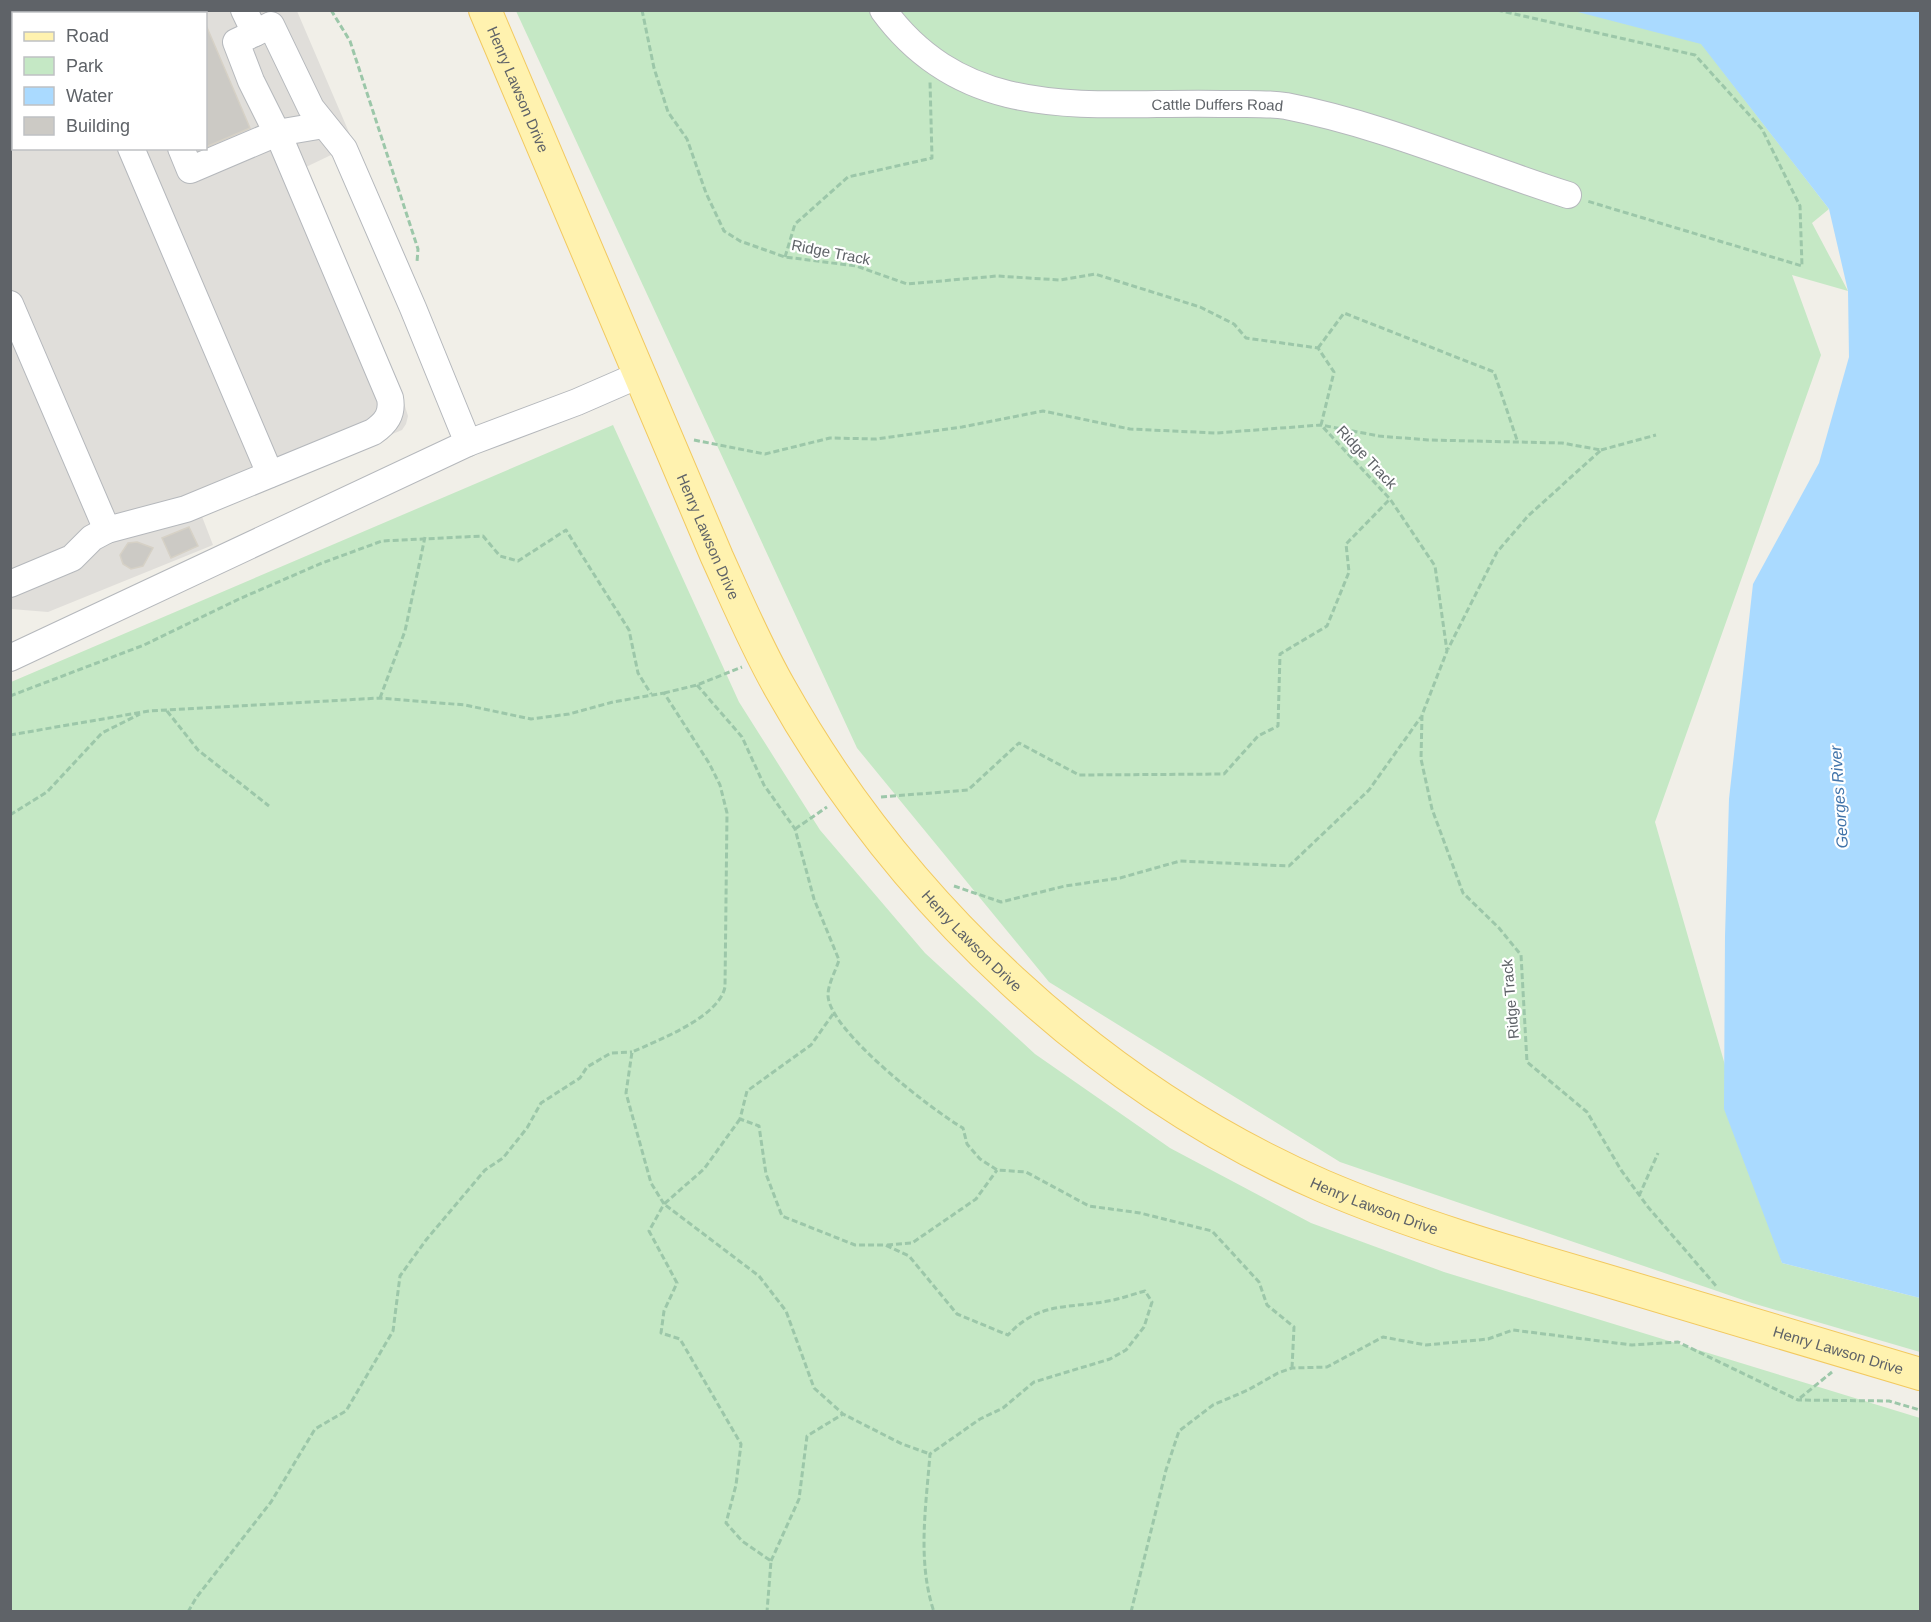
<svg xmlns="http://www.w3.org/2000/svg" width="1931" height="1622" font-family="Helvetica,sans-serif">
	<rect width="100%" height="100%" fill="#f1efe8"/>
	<path fill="#e0deda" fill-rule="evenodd" d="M256 10 297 11 354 144 306 167 399 387 408 416 406 424 402 430 201 514 213 545 48 612 11 609V11ZM14 14H206V148H14Z"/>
	<path fill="#c5e8c5" d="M1574 10 1701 43 1829 209 1812 223 1848 291 1792 275 1821 355 1655 822 1782 1263 1920 1298V1352L1752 1303 1340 1162 1049 982 857 748 516 11Z
		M613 425 739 702 820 830 925 953 1035 1054 1170 1148 1311 1223 1444 1272 1920 1418V1611H11V682Z"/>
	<path fill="#aadaff" d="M1574 11H1920V1298L1782 1263 1724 1109 1725 936 1729 799 1753 584 1819 463 1849 357 1848 291 1829 209 1701 44Z"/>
	<path fill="#cccac5" stroke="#d6d1c6" stroke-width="1.5" d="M206 25 250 128 206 147Z
		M189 527 198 546 171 558 162 538Z
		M137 542 153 548 143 566 131 569 123 564 120 555 128 543Z"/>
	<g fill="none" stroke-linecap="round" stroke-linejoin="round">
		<g stroke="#b5b8bc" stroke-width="28">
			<g id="minor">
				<path d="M73 10 74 14"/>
				<path d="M244 10 255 33 271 25 311 108 344 149 413 308 468 443"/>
				<path id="s1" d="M883 10C970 129 1100 100 1227 104 1246 104 1267 103 1286 106 1383 125 1474 165 1568 195"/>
				<path d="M131 148 270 474"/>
				<path d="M181 148 190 170 277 133 324 125"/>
				<path d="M10 304 107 530 186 509 373 432C386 423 393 414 390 398L282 143 251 81 236 42 255 33"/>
				<path d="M10 584 72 558 92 538 107 530"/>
				<path d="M10 658 468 443 577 402 639 375"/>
			</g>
		</g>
		<g stroke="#f2c960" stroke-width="34">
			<g id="major">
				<path id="s2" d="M485 10 717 557C737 601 756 646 780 688 900 902 1097 1088 1323 1186 1412 1224 1505 1251 1598 1278 1706 1310 1813 1342 1920 1374"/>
			</g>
		</g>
		<path stroke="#9cc7a9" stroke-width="3" stroke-dasharray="6 3" stroke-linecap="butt" d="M331 10 350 41 418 249 417 262
			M642 10 654 68 668 112 687 139 706 193 724 231 740 241 785 257 856 266 907 284 997 276 1060 280 1095 274 1200 307 1234 324 1246 338 1318 348 1334 372 1321 425 1390 499 1435 566 1447 651 1422 715 1421 759 1432 809 1463 893 1499 928 1521 955 1527 1062 1587 1112 1621 1170 1648 1207 1717 1287
			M1497 10 1695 55 1762 129 1800 206 1802 266 1587 201
			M785 257 795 224 848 177 932 158 930 81
			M1318 348 1344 313 1494 372 1517 440
			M694 440 765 454 830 438 876 439 962 427 1043 411 1130 429 1216 433 1321 425 1379 436 1428 440 1562 443 1601 450 1528 516 1497 552 1448 649
			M1601 450 1656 435
			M697 685 742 737 764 785 795 829 814 899 839 960C836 970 828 984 828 995 828 1030 933 1111 963 1128L967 1144 980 1159 997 1170 1026 1172 1089 1206 1140 1213 1212 1231 1259 1282 1267 1305 1294 1327 1292 1368
			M664 693 697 685 742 667
			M10 696 144 645 239 599 322 563 382 541 483 536 500 556 518 561 566 530 629 630 638 673 651 694
			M380 698 405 631 425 537
			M167 711 198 750 269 806
			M10 735 149 711 380 698 465 705 531 719 569 714 613 702 664 693 709 763 720 785 727 813 725 987C719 1017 659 1040 632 1052L626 1093 651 1183 664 1204 649 1231 677 1283 664 1311 661 1333 680 1339 741 1444 736 1485 726 1523 742 1541 771 1561 767 1612
			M881 797 968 790 1019 743 1079 775 1224 774 1258 736 1278 726 1280 654 1327 626 1349 572 1346 544 1390 499
			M10 815 47 792 102 733 140 714
			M795 829 827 807
			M954 886 1001 902 1065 886 1120 878 1180 861 1289 866 1369 790 1421 717
			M833 1014 811 1045 747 1091 740 1119 759 1126 766 1174 782 1216 855 1245H885L909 1256 957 1314 1008 1335C1039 1301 1068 1309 1108 1301 1121 1299 1133 1294 1145 1291L1152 1302 1144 1327 1126 1350 1110 1359 1034 1382 1003 1408 980 1419 930 1454C926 1507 917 1561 934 1612
			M740 1119 704 1169 664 1204 759 1276 786 1311 814 1388 843 1414 902 1444 930 1454
			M1639 1196 1658 1153
			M887 1245 912 1243 976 1199 997 1170
			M1800 1398 1832 1372
			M771 1561 799 1499 807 1436 843 1414
			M188 1612 196 1598 271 1502 315 1429 346 1411 393 1331 400 1276 426 1240 485 1170 503 1158 527 1128 541 1103 580 1078 587 1067 611 1053 632 1052
			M1131 1612 1166 1470 1179 1431 1213 1405 1248 1390 1278 1373 1292 1368 1327 1367 1383 1337 1426 1345 1488 1339 1513 1330 1632 1345 1678 1342 1798 1400 1889 1401 1920 1410"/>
		<use href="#minor" stroke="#fff" stroke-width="26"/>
		<use href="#major" stroke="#fff2af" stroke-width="32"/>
	</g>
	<g text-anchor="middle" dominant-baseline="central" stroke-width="4.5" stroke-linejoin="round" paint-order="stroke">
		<g font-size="15" fill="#5f6368" stroke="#fff">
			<text stroke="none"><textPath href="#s2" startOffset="86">Henry Lawson Drive</textPath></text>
			<text stroke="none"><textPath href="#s1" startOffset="364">Cattle Duffers Road</textPath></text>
			<text transform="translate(831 252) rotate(11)">Ridge Track</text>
			<text transform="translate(1367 457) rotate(47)">Ridge Track</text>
			<text stroke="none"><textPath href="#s2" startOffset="572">Henry Lawson Drive</textPath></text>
			<text stroke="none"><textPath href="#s2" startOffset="1058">Henry Lawson Drive</textPath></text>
			<text transform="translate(1510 999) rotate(-95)">Ridge Track</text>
			<text stroke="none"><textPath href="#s2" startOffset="1544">Henry Lawson Drive</textPath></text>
			<text stroke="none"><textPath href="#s2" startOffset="2030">Henry Lawson Drive</textPath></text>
		</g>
		<g font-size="16" font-style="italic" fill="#4174aa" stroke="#fff">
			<text transform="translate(1839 797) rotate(-94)">Georges River</text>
		</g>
	</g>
	<rect width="1931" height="1622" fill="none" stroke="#5f6368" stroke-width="24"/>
	<rect x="12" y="12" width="195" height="138" fill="#ffffff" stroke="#bfc1c3" stroke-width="1.5"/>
	<rect x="24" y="32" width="30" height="9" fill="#fff2af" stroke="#bfc1c3" stroke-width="1.5"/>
	<text x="66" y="42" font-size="18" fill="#5f6368">Road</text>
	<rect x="24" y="57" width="30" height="18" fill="#c5e8c5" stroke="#bfc1c3" stroke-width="1.5"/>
	<text x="66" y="72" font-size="18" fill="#5f6368">Park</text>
	<rect x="24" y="87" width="30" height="18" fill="#aadaff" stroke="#bfc1c3" stroke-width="1.5"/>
	<text x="66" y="102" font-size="18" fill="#5f6368">Water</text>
	<rect x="24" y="117" width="30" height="18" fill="#cccac5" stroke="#bfc1c3" stroke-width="1.5"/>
	<text x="66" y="132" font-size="18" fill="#5f6368">Building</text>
</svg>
